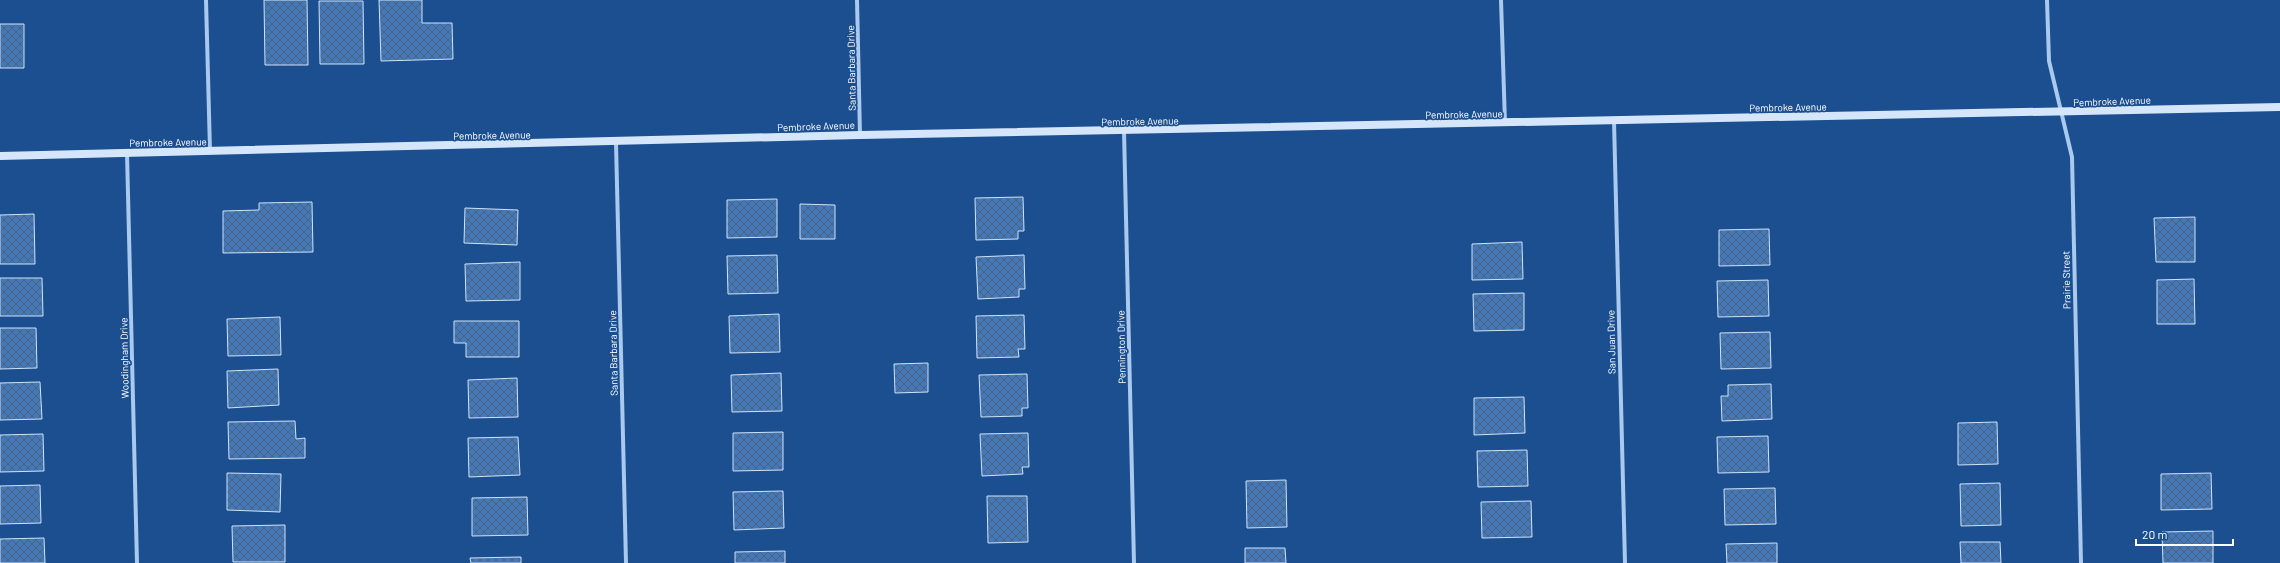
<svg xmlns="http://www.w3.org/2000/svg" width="2280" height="563" font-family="Barlow,sans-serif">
	<defs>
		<pattern id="building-cross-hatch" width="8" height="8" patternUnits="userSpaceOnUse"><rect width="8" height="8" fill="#4478b7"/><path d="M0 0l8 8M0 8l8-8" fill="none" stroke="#486282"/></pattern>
	</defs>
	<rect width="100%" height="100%" fill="#1b4f8f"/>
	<path fill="url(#building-cross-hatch)" stroke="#cfe3fa" d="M264 0H307L308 65H265Z
		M379 0H422V23H452L453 59 381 61Z
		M319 1H363L364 64H320Z
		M0 24H24V68H0Z
		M1023 197 1024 231H1018V239L976 240 975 198Z
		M777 199V237L727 238V200Z
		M312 202 313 252 223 253V211L259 210V203Z
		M800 204 835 205V239H800Z
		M465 208 518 210 517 245 464 243Z
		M34 214 35 264H0V215Z
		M2195 217V262H2156L2154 218Z
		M1769 229 1770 265 1719 266V230Z
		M1522 242 1523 279 1472 280V244Z
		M777 255 778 293 728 294 727 256Z
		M1024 255 1025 289H1019V297L978 299 976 257Z
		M520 262V300L466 301 465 264Z
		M0 278H42L43 316H0Z
		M2194 279 2195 324H2157V280Z
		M1768 280 1769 316 1718 317 1717 281Z
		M1524 293V330L1474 331 1473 294Z
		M779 314 780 352 730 353 729 316Z
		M1024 315 1025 349H1018L1019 357 977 358 976 316Z
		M280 317 281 355 228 356 227 319Z
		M454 321H519V357H466V343H454Z
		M0 328H36L37 368 0 369Z
		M1770 332 1771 368 1721 369 1720 333Z
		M928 363V392L895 393 894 364Z
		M278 369 279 405 228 408 227 371Z
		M781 373 782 411 732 412 731 375Z
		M1027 374 1028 408H1022V416L981 417 979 375Z
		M517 378 518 417 469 418 468 380Z
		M40 382 42 419 0 420V383Z
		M1771 384 1772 419 1722 421 1721 396H1728V385Z
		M1524 397 1525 433 1474 435V398Z
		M295 421 296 439 305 438V458L229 459 228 422Z
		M1997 422 1998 464 1958 465V423Z
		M783 432V470L733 471V433Z
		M1028 433 1029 467H1022L1023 474 982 476 980 434Z
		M43 434 44 471 0 472V435Z
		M1768 436 1769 472 1718 473 1717 437Z
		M518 437 520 475 469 477 468 438Z
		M1527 450 1528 486 1478 487 1477 451Z
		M227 473 281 474 280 512 227 510Z
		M2211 473 2212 509 2161 510V474Z
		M1286 480 1287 527 1247 528 1246 481Z
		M2000 483 2001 525 1961 526 1960 484Z
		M40 485 41 523 0 524V486Z
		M1775 488 1776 524 1725 525 1724 489Z
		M783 491 784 528 734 530 733 492Z
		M987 496H1027L1028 542 988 543Z
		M527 497 528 535 472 536V498Z
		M1531 501 1532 537 1482 538 1481 502Z
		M285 525V562H233L232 526Z
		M2213 531V563H2163L2162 532Z
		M44 538 45 563H0V539Z
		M1960 542H2000L2001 563H1961Z
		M1777 543V563H1727L1726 544Z
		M1245 548H1285L1286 563H1245Z
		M785 551V563H735V552Z
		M521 557V563H471L470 558Z"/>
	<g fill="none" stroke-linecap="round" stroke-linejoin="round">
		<path stroke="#a9c9ee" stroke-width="4" d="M206 0 210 151
			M857 0 860 135
			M1501 0 1505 123
			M2047 0 2049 61 2072 157 2081 563
			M1614 121 1625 563
			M1124 131 1134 563
			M616 143 626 563
			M127 153 137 563"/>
		<path stroke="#d6e6fa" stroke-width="8" d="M0 156 860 135 2280 107"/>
	</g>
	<g text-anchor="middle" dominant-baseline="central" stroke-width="3.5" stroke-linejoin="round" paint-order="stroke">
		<g font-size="10" fill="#fff" stroke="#1b4f8f">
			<text transform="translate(851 68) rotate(-91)">Santa Barbara Drive</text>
			<text transform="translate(2112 101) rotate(-2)">Pembroke Avenue</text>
			<text transform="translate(1788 107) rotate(-1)">Pembroke Avenue</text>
			<text transform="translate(1464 114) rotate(-1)">Pembroke Avenue</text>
			<text transform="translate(1140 121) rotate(-1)">Pembroke Avenue</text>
			<text transform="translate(816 126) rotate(-2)">Pembroke Avenue</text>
			<text transform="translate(492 135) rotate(-1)">Pembroke Avenue</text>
			<text transform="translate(168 142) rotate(-1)">Pembroke Avenue</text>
			<text transform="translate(2066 280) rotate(-91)">Prairie Street</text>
			<text transform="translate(1611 342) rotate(-91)">San Juan Drive</text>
			<text transform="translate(1121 347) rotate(-91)">Pennington Drive</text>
			<text transform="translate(613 353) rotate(-91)">Santa Barbara Drive</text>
			<text transform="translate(124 358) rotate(-91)">Woodingham Drive</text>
		</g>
	</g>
	<path d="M2136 539v6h97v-6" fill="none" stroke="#ffffff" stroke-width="2"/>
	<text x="2142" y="539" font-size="12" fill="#ffffff" stroke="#1b4f8f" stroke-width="3" paint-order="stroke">20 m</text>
</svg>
